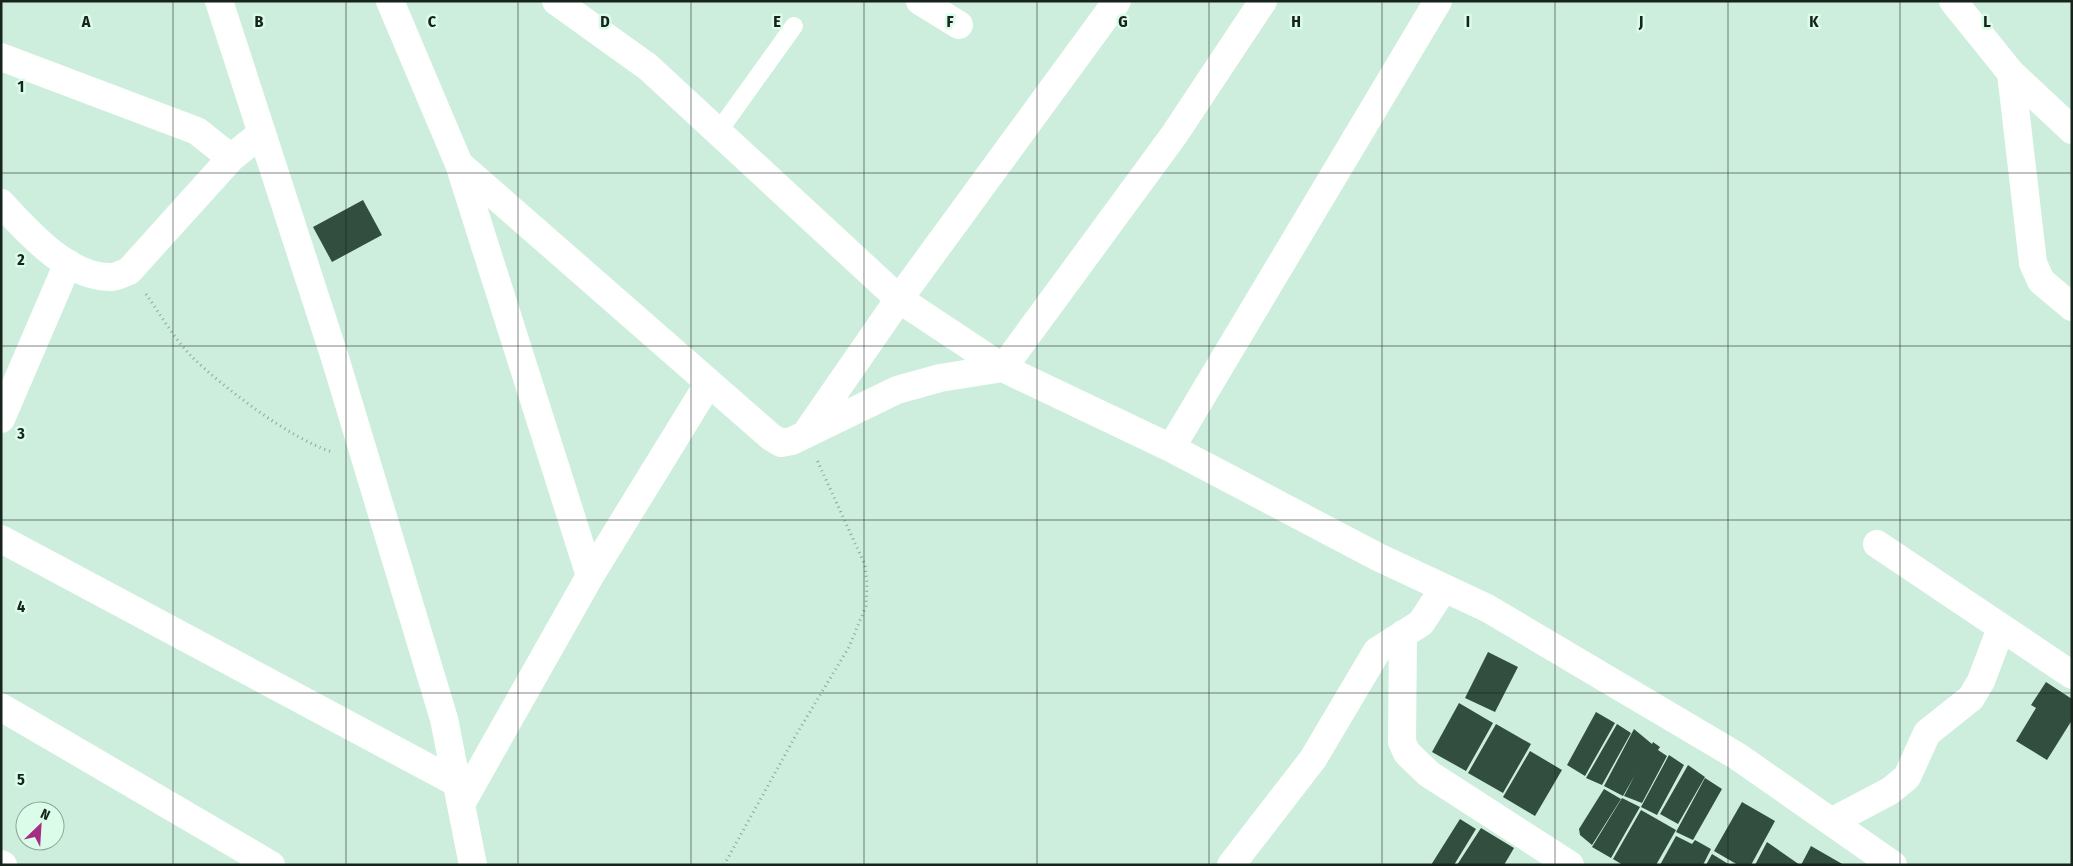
<svg xmlns="http://www.w3.org/2000/svg" width="2073" height="866" font-family="'Fira Sans Condensed',sans-serif">
	<rect width="100%" height="100%" fill="#cdeedc"/>
	<path fill="#314e3f" d="M363 200 382 235 332 262 313 227Z
		M1488 652 1518 667 1495 712 1465 698Z
		M2046 682 2072 699V720L2047 760 2016 741 2036 708 2031 705Z
		M1459 703 1493 723 1466 771 1432 752Z
		M1596 712 1615 723 1585 776 1567 765Z
		M1496 724 1531 744 1503 793 1468 773Z
		M1617 724 1631 733 1602 785 1586 778Z
		M1634 729 1652 744 1653 742 1660 747 1658 750 1667 756 1642 803 1624 796 1635 775 1623 796 1604 786Z
		M1530 751 1562 770 1535 816 1503 797Z
		M1669 755 1684 765 1657 815 1641 807Z
		M1688 765 1705 777 1678 824 1660 814Z
		M1705 778 1722 789 1693 840 1676 832Z
		M1604 789 1621 799 1592 845 1580 835 1579 829Z
		M1622 798 1640 807 1611 858 1592 847Z
		M1742 802 1775 821 1751 865H1738L1714 851Z
		M1641 810 1676 830 1656 865H1623L1613 859Z
		M1460 819 1476 829 1454 865H1431Z
		M1481 828 1514 848 1504 865H1457Z
		M1676 836 1692 844 1695 840 1711 849 1703 865H1660Z
		M1767 842 1800 865H1755Z
		M1811 846 1844 865H1801Z
		M1712 854 1730 865H1706Z"/>
	<g fill="none" stroke-linecap="round" stroke-linejoin="round">
		<path stroke="#8da698" stroke-width="3" stroke-dasharray="1 4" stroke-linecap="butt" d="M146 294C160 314 174 338 191 356 224 388 289 438 332 452
			M724 865 796 735 849 647 866 606 867 583 865 565 817 460"/>
		<path stroke="#fff" stroke-width="18" d="M718 132 794 26"/>
		<path stroke="#fff" stroke-width="28" d="M219 1 335 358 444 719 473 865
			M390 1 459 164 590 576 461 804
			M556 1 648 67 899 299 1003 368 1171 448 1378 557 1487 608 1737 756 1893 865
			M920 1 959 25
			M1953 1 2011 73 2072 130
			M1 57 197 131 231 158
			M2011 73 2033 263 2041 281 2072 307
			M459 164 771 437 781 443 792 441 897 390 940 378 1003 368 1174 135 1263 1
			M1 203C28 232 68 278 111 277 117 277 123 273 129 271L231 158 262 133
			M1 419 68 263
			M807 432 899 299 1117 1
			M1171 448 1438 1
			M1 539 457 783
			M1877 544 2072 675
			M590 576 708 384
			M1403 634 1402 742 1407 753 1429 774 1570 865
			M1 707 271 865
			M1833 821 1890 791 1907 777 1927 733 1971 698 1981 681 2001 628
			M1 864 3 865
			M1231 865 1313 759 1377 651 1421 623 1444 588"/>
	</g>
	<path fill="none" stroke="#17231d" stroke-width="1" stroke-opacity="0.55" d="M173 1V865M346 1V865M518 1V865M691 1V865M864 1V865M1037 1V865M1209 1V865M1382 1V865M1555 1V865M1728 1V865M1900 1V865M1 173H2072M1 346H2072M1 520H2072M1 693H2072"/>
	<g font-size="16" text-anchor="middle" font-weight="bold" fill="#17231d" stroke="#dafce9" stroke-width="5" stroke-linejoin="round" paint-order="stroke">
		<text x="86" y="27">A</text>
		<text x="259" y="27">B</text>
		<text x="432" y="27">C</text>
		<text x="605" y="27">D</text>
		<text x="777" y="27">E</text>
		<text x="950" y="27">F</text>
		<text x="1123" y="27">G</text>
		<text x="1296" y="27">H</text>
		<text x="1468" y="27">I</text>
		<text x="1641" y="27">J</text>
		<text x="1814" y="27">K</text>
		<text x="1987" y="27">L</text>
		<text x="21" y="92">1</text>
		<text x="21" y="265">2</text>
		<text x="21" y="439">3</text>
		<text x="21" y="612">4</text>
		<text x="21" y="785">5</text>
	</g>
	<rect width="2073" height="866" fill="none" stroke="#17231d" stroke-width="5"/>
	<g transform="translate(40 826) rotate(25)"><circle r="24" fill="#dafce9" stroke="#8ca597"/>
	<path d="M0-4L9 19L0 12L-9 19Z" fill="#a52d84"/>
	<text y="-8" font-size="14" font-weight="bold" text-anchor="middle" fill="#17231d">N</text>
	</g>
</svg>
